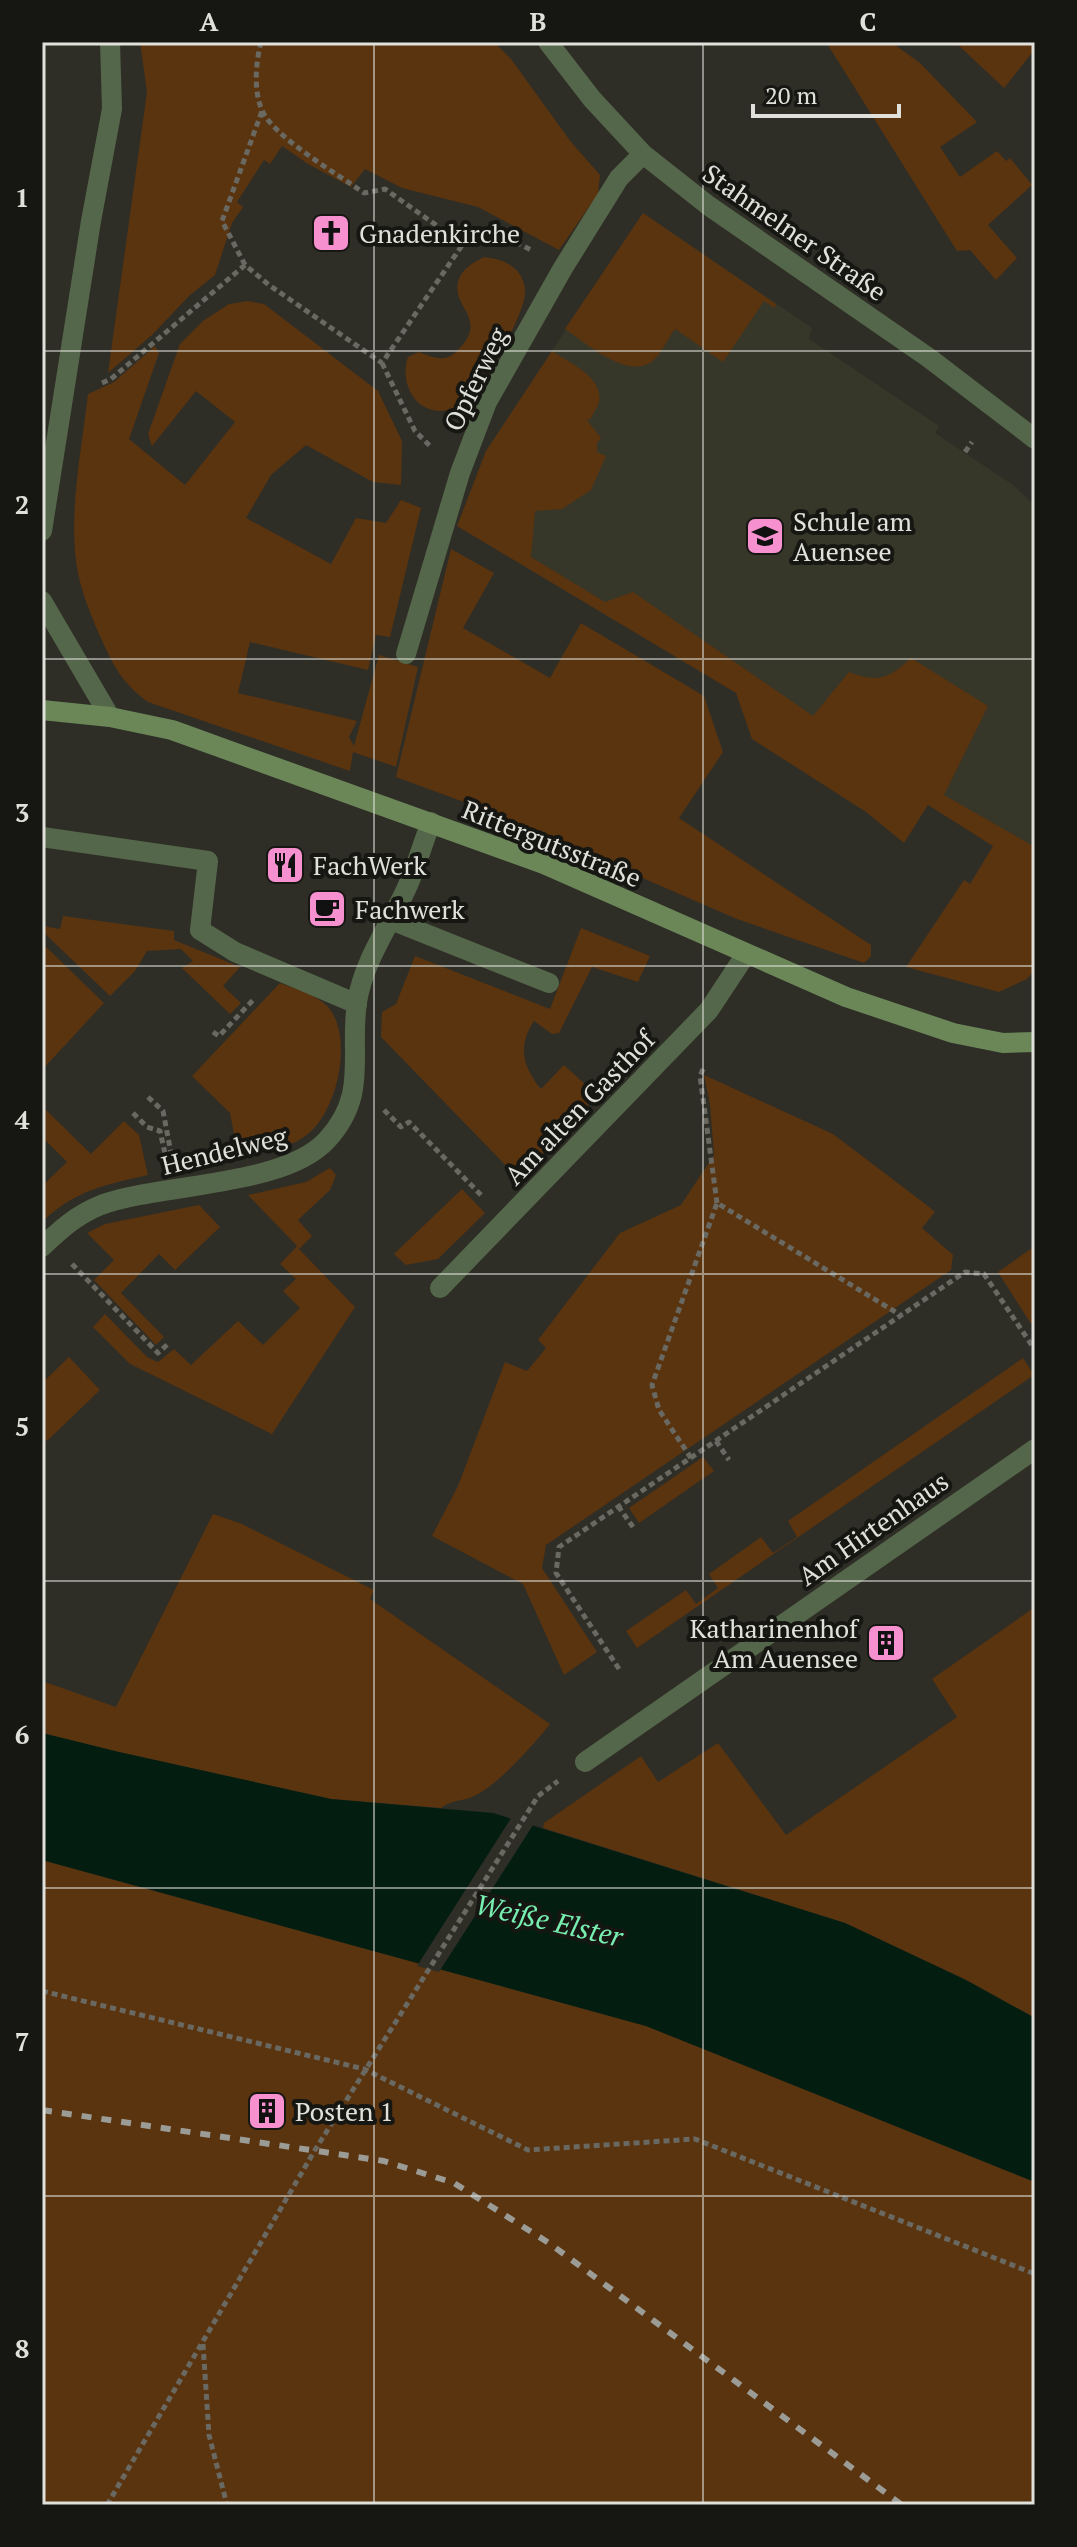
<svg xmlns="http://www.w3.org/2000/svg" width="1077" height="2547" font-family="'PT Serif',serif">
	<rect width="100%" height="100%" fill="#2e2e27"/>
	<path fill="#373729" d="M643 213 812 328 809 339 939 426 935 433 1013 485 1035 506V871L531 557 486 451Z"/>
	<path fill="#5a330f" d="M140 42H494L511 59 571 142 600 175 598 194 559 250 478 207 402 188 365 169 351 187 308 164 282 146 270 164 264 160 237 202 243 207 232 223 215 275 190 295 153 334 108 373 147 92Z
		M826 42H891L920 63 977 122 940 147 960 177 997 151 1006 161 1010 158 1032 185 988 225 1017 258 996 280 970 250 957 251Z
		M955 42H1035V49L1004 88Z
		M643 213 776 304 775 308 764 301 723 362 675 329C668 338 662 352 654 360 629 382 586 343 565 329Z
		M484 257C503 259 522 266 525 289 528 312 484 380 472 403 462 405 450 411 440 411 412 410 400 380 408 357L419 352C434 358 446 363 458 350 489 319 452 308 458 282 461 269 473 263 484 257Z
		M248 301 264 304 378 391 402 441 401 485 373 482 306 445 271 475 246 518 331 564 356 518 386 523 401 500 421 508 390 637 376 635 368 670 250 642 238 693 357 721 349 737 354 746 379 655 418 667 396 767 353 752 350 771 148 702C122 684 112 663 99 634 88 608 77 581 75 552 71 500 82 446 88 394L114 382 155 346 159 353 129 439 185 485 235 422 196 391 152 446 148 434 180 344 203 321 229 304Z
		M552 351C568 362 604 377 599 402 598 407 592 415 590 420L586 419 601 438 597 443V452L606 456 591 490 562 509 535 511 531 557 605 602 633 592 813 716 849 672C877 683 889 679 911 658L988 706 944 795 1035 847V970L1027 979 999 992 906 967 964 880 970 884 993 846 928 805 904 843 866 812 752 739 736 693 457 526 486 451Z
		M451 549 494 573 463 628 550 678 581 623 704 696 723 752 679 818 871 945V956L864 963 737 919 483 809 396 777Z
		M63 916 174 931V940L240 967 223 986 241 1003 230 1014 182 968 193 961 181 949 147 951 135 971 110 996 42 931 43 926 60 929Z
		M581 928 650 956 638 982 592 967 559 1033 552 1034 534 1021C517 1047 523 1067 541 1089L564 1065 597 1095 519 1179 381 1037 382 1012 396 1004 415 956 550 1009Z
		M42 943 104 1003 42 1070Z
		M280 983C295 989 318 995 329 1008 354 1040 337 1115 304 1137 285 1150 260 1151 238 1155L230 1113 192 1076Z
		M704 1075 833 1134 924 1203 935 1212 922 1228 953 1255 951 1270 546 1545 542 1568 597 1652 564 1675 523 1584 432 1536 458 1486 505 1362 527 1371 546 1348 538 1340 620 1233 681 1205 714 1155 710 1105Z
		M42 1106 91 1154 124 1121 139 1135 148 1175C105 1185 75 1190 42 1222V1186L67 1162 42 1137Z
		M330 1168 336 1175 330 1190 298 1220 312 1236 299 1249 355 1307 272 1434 130 1364 93 1327 105 1314 147 1357 158 1362 174 1349 191 1365 238 1321 263 1345 300 1308 283 1291 296 1279 280 1264 297 1246 248 1195 306 1182Z
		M462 1189 485 1213 438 1259 406 1265 394 1254Z
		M199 1205 220 1227 175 1270 159 1254 121 1293 164 1337 156 1345 94 1280 114 1260 87 1233 105 1224Z
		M1035 1246V1321L1031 1324 998 1272Z
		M69 1357 100 1390 47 1441 42 1435V1383Z
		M1023 1358 1034 1375 637 1648 626 1631 686 1590 696 1604 718 1588 709 1574 761 1537 773 1553 797 1537 788 1521Z
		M703 1457 714 1471 639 1523 629 1508Z
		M213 1514 242 1524 374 1590 370 1599 550 1724C535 1743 498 1785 476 1795 464 1802 452 1799 441 1808L331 1799 119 1752 42 1733V1681L116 1707Z
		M1035 1607V2018L966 1980 845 1923 543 1828 544 1823 641 1756 658 1782 718 1743 786 1835 957 1717 932 1679Z
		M42 1860 646 2026 1035 2182V2505H42Z"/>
	<path fill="#031e10" d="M42 1733 119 1752 331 1799 493 1813 845 1923 966 1980 1035 2018V2182L646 2026 42 1860Z"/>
	<path fill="#2e2e27" d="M513 1815 535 1822 439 1972 417 1966Z"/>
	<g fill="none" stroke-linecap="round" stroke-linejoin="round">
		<path stroke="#696962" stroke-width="5" stroke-dasharray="6 4" stroke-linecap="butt" d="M261 42C256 62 253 90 262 110 272 136 339 175 364 193L385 189 450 235 507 237 531 250
			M245 265 222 221 262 111
			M382 363 415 431 431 447
			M102 383 111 379 245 265 269 285 382 363 469 235
			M965 452 972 442
			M213 1032 219 1036 255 998
			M703 1069 700 1076 717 1203
			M148 1097 163 1111 171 1153
			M384 1110 401 1127 409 1122 483 1197
			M133 1113 147 1127 160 1131 166 1158
			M72 1264 158 1353 169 1343
			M716 1441 729 1460
			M691 1458 659 1410 652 1385 717 1203 902 1316
			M618 1506 633 1527
			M619 1669 556 1573 559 1547 965 1272 984 1274 1035 1350
			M42 1991 364 2069 528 2150 695 2139 1035 2274
			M203 2344 209 2435 227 2505
			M107 2505 315 2150 538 1796 558 1781"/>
		<path stroke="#55674a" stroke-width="20" d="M42 837 208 861 200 930 235 952 357 1004
			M391 920 549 983"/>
		<path stroke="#55674a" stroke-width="20" d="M548 42 592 99 643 154 709 206 929 358 1035 439
			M42 531 91 221 112 109 110 42
			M42 601 110 717
			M406 654 460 473 487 402 563 268 619 178 643 154
			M42 1247C60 1230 76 1215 101 1205 161 1183 284 1187 327 1140 369 1094 349 1055 357 1002 364 959 391 924 408 885 417 864 423 843 431 822
			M440 1288 709 1010 746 954
			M585 1762 1035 1449"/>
		<path stroke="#6b8758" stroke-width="20" d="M42 710 110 717 172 730 544 864 846 997 953 1033 1003 1043 1035 1042"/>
		<path stroke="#9c9c96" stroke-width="6" stroke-dasharray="10 10" stroke-linecap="butt" d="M42 2110 384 2161 454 2183 549 2243 902 2505"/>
	</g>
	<path fill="none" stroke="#e1e1dc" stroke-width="2" stroke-opacity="0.55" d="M374 42V2505M703 42V2505M42 351H1035M42 659H1035M42 966H1035M42 1274H1035M42 1581H1035M42 1888H1035M42 2196H1035"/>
	<defs>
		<g id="church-square" transform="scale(2)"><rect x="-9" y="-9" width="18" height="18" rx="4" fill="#f790ce" stroke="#161613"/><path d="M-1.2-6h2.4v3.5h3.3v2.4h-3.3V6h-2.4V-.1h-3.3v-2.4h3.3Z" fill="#111"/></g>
		<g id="school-square" transform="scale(2)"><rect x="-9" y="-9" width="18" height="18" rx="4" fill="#f790ce" stroke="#161613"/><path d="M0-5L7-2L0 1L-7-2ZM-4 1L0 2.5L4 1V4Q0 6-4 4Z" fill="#111"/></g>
		<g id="restaurant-square" transform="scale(2)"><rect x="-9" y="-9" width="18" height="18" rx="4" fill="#f790ce" stroke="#161613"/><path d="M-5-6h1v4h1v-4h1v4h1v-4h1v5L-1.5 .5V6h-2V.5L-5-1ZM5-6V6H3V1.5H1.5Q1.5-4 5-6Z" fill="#111"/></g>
		<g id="cafe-square" transform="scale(2)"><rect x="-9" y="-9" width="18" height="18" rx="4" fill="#f790ce" stroke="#161613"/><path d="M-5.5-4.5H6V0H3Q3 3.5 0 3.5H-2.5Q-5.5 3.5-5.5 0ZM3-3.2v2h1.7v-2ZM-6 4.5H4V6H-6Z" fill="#111"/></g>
		<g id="building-square" transform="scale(2)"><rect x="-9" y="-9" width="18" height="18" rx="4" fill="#f790ce" stroke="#161613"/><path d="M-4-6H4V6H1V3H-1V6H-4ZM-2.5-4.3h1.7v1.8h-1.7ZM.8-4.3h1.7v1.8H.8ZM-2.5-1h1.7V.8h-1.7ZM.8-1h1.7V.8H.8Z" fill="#111"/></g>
	</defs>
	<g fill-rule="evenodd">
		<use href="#church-square" x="331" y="233"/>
		<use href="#school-square" x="765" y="536"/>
		<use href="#restaurant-square" x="285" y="865"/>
		<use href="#cafe-square" x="327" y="909"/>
		<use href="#building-square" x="886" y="1643"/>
		<use href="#building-square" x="267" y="2111"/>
	</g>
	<g text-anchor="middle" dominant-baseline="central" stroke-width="8" stroke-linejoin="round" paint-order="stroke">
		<g font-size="26" fill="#e1e1dc" stroke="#161613">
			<text transform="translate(795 232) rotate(35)">Stahmelner Straße</text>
			<text transform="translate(475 379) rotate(-64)">Opferweg</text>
			<text transform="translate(552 843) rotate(22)">Rittergutsstraße</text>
			<text transform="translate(579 1107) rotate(-46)">Am alten Gasthof</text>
			<text transform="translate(224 1150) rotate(-14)">Hendelweg</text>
			<text transform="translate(873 1528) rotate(-35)">Am Hirtenhaus</text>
		</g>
		<g font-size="26" fill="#e1e1dc" stroke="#161613" text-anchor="start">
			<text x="359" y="233">Gnadenkirche</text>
			<text x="793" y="521">Schule am<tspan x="793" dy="30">Auensee</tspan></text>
			<text x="313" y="865">FachWerk</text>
			<text x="355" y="909">Fachwerk</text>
			<text x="858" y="1628" text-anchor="end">Katharinenhof<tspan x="858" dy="30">Am Auensee</tspan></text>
			<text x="295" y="2111">Posten 1</text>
		</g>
		<g font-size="28" font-style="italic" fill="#77eeaf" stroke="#161613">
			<text transform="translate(549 1920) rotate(13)">Weiße Elster</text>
		</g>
	</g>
	<rect width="1077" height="2547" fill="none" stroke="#161613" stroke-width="88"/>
	<path d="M753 104v12h146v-12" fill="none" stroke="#e1e1dc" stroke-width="4"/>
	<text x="765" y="104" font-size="24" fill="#e1e1dc" stroke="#161613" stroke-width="6" paint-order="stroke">20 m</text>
	<rect x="44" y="44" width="989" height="2459" fill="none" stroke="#e1e1dc" stroke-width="3"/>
	<g font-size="26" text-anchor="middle" font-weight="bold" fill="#e1e1dc">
		<text x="209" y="31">A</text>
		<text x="538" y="31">B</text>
		<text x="868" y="31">C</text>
		<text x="22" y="207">1</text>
		<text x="22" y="514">2</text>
		<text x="22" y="822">3</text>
		<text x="22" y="1129">4</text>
		<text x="22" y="1436">5</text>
		<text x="22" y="1744">6</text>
		<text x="22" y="2051">7</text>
		<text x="22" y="2358">8</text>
	</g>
</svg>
